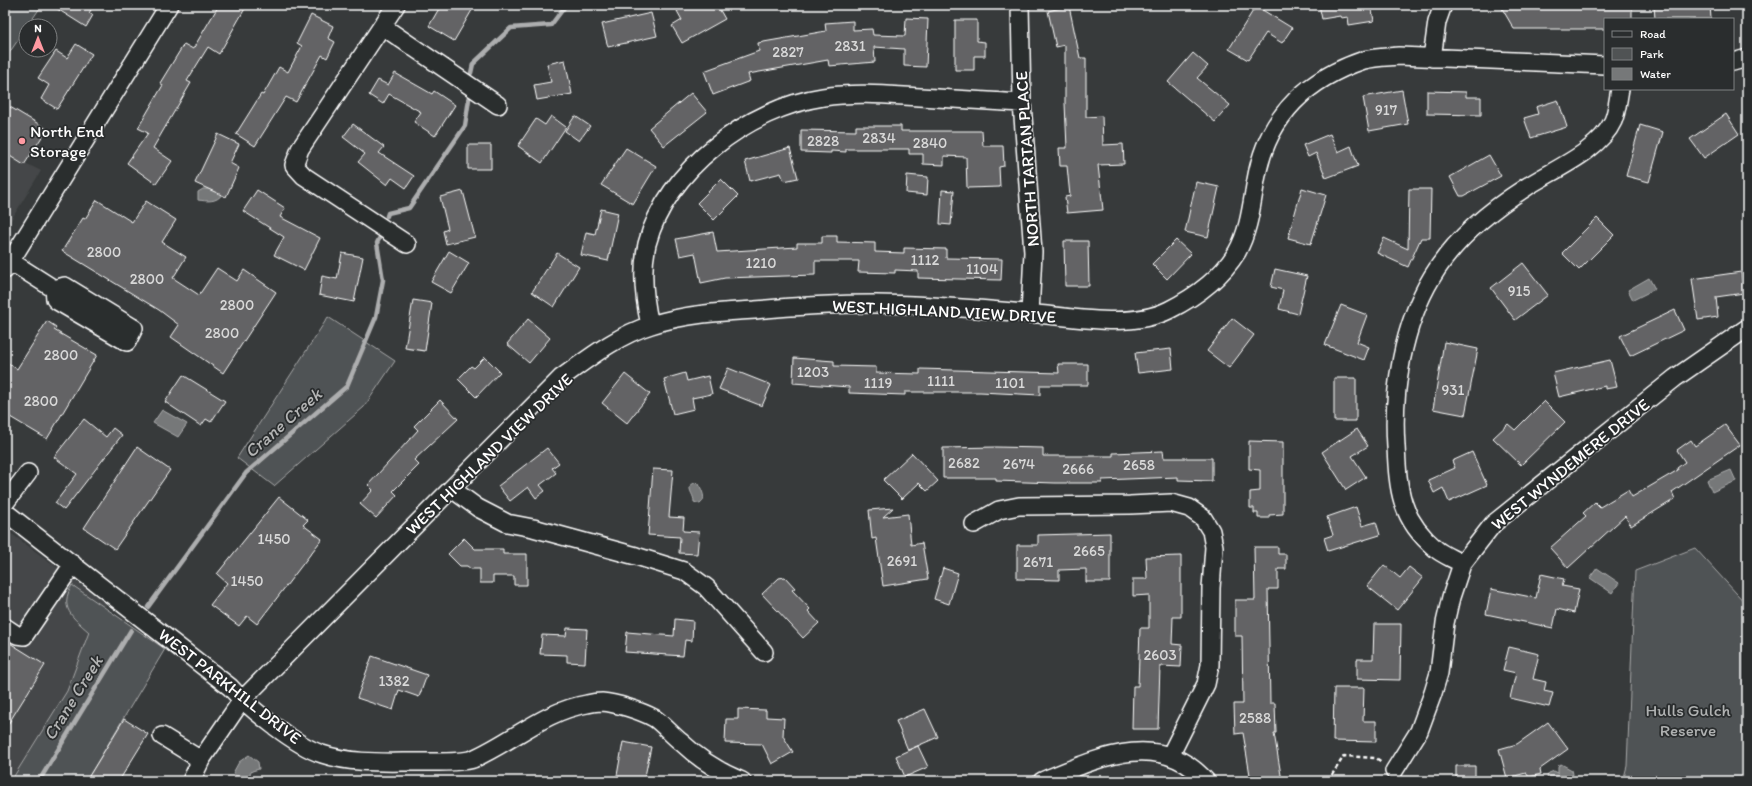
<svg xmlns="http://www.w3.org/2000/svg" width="1752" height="786" font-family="Itim,sans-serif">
	<rect width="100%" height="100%" fill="#373a3b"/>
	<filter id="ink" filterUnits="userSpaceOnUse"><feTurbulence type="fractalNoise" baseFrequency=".025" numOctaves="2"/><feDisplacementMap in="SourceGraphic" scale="8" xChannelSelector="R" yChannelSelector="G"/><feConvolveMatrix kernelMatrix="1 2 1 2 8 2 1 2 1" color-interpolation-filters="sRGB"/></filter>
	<g filter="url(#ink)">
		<path fill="#444748" d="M5 153 41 171 5 230Z
			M5 529 107 604 89 632 67 691 11 781H5Z"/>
		<path fill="#505354" stroke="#a8a9aa" d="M5 5H42L5 59Z
			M328 317 395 361 364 407 274 486 237 458Z
			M1695 548 1747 605V781H1623L1627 766 1635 571Z
			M72 585 165 649 86 781H11L67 691 89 632C72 617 59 608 72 585Z"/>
		<path fill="#767879" stroke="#adaeaf" d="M203 189H210L222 194C217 203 206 201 198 200V192Z
			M1649 278 1655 289 1633 300 1628 290Z
			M162 410 187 424 178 437 153 423Z
			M1731 470 1736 481 1712 492 1707 480Z
			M694 483 699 484C702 491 707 499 700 504L694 502C694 495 689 492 690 486Z
			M1597 568 1619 583 1612 593 1590 578Z
			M249 755 258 762 259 769 252 771 245 781H242L233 773 239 762Z
			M1561 764 1572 770 1573 774 1571 778 1549 781 1547 777 1549 773 1554 771 1558 773V766Z"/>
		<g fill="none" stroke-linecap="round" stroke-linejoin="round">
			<path stroke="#adaeaf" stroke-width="4.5" d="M471 73 473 64 511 28 551 25 566 5
				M387 216 388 213 409 208 465 126 469 99
				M148 607 246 473 347 386 376 317 383 280 377 243 379 239
				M39 781 131 630"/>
		</g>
		<path fill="#636465" stroke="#fff" d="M51 5H94L89 13 93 15 86 27Z
			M219 5H247L219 54 208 47 187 81 191 83 153 148 172 161 156 184 127 163 148 133 138 128 163 85 160 83 184 44 193 49Z
			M441 5H475L454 41 429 26Z
			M687 5H717L725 19 682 43 672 26 682 20 677 11Z
			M1319 5H1371L1374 21 1349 25 1348 17 1341 18 1340 16 1322 19Z
			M1500 5 1587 8V5H1632V19H1605V29H1514Z
			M1654 5H1710L1711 19H1655Z
			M1069 6 1080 58H1086V117L1102 116 1103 145 1123 144 1124 164 1098 165 1103 210 1067 213 1065 197 1070 196 1067 166H1060L1059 148H1067L1065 103V45L1056 47 1048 11Z
			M1256 6 1292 28 1282 43 1266 33 1248 60 1229 49Z
			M651 13 657 36 608 47 602 24Z
			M311 15 333 26 328 38 335 42 327 58 322 55 296 102 286 97 255 146 236 134 261 94 263 95 279 67 288 72 302 46 297 43Z
			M906 18 928 19 926 67 904 66V49L874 47 875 62 829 66 828 60 748 74 750 81 713 95 704 71 759 51 758 43 826 31 825 23 853 21V30L872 29 873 35 905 36Z
			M955 20H977V41L985 42V56H974V70H955Z
			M76 44 92 54 57 109 41 99 49 85 38 78 56 51 67 58Z
			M1193 53 1208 66 1197 78 1230 105 1215 122 1168 82Z
			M565 60 572 94 537 100 534 85 551 82 547 64Z
			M395 73 432 94 434 91 455 105 435 136 414 122 421 112 389 94 383 104 369 95 378 80 388 85Z
			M1402 90 1408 124 1369 131 1363 97Z
			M1427 91 1466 92V97H1481V115L1427 114Z
			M691 93 707 112 664 146 649 128Z
			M1558 100 1567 127 1531 138 1524 118 1538 114 1536 107Z
			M5 104 47 129 24 165 5 153Z
			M1726 114 1739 134 1704 158 1690 139Z
			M551 116 566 127 542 163 518 146 536 119 545 125Z
			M575 116 590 126 579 141 565 131Z
			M353 124 384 147 379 153 414 176 406 188 392 178 387 185 358 162 365 154 343 137Z
			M1640 125 1663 132 1649 182 1626 176Z
			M856 126H901V131H982L983 146H1003L1004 166 999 167 1000 187 967 188 966 157 944 156V165L923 164V154H909V149H846V152L831 151V153L801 152V130L856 131Z
			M218 134 239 144 230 163 239 168 226 197 195 183Z
			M1330 134 1338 152 1351 146 1358 166 1326 178 1316 153 1308 157 1303 145Z
			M468 145H491V169H468Z
			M626 148 656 166 633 204 601 185Z
			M790 148 798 178 784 181 781 173 750 181 745 161Z
			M1489 155 1501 176 1464 196H1460L1450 177Z
			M907 175 928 177 927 195 906 193Z
			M721 179 738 196 714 220 697 203Z
			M1196 182 1219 187 1208 237 1185 232Z
			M1302 188 1326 195 1311 244 1288 238Z
			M1409 189H1431L1430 238H1421L1408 267 1377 253 1384 238 1408 249Z
			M257 190 285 208 280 217 320 238 304 270 274 255 284 237 243 211Z
			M942 190 954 191 951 225 940 224Z
			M463 191 475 237 446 244 443 231 448 229 440 197Z
			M97 200 132 222 146 201 176 220 162 242 186 257 173 278 199 295 217 268 237 281 244 270 276 292 223 373 171 337 179 325 159 310 62 251 83 218 85 219Z
			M601 209 618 213 608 261 581 255 586 232 595 234Z
			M1597 218 1614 235 1579 270 1562 253Z
			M713 232 717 252 797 247V243H822V236H837V242L875 243V252L904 253V248L946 249V258L1002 259 1001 280 918 278V271L895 270V273L858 272 859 261H815V275L725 278 701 283 695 253 680 256 676 239Z
			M1176 240 1191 254 1167 279 1152 264Z
			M1064 241H1088L1089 286H1065Z
			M449 251 469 263 451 293 431 282Z
			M342 253 363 257 354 302 319 295 322 276 337 279Z
			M557 253 579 267 554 307 532 292Z
			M1523 263 1548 295 1515 320 1491 288Z
			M1275 269 1307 276 1298 314 1279 309 1283 290 1271 287Z
			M1741 272 1744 293 1716 297 1718 317 1698 320 1692 279Z
			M413 300 432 303 425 351 405 348Z
			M1341 305 1367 315 1357 342 1369 347 1364 360 1325 345Z
			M1675 310 1684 330 1630 356 1620 336Z
			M1232 318 1254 335 1229 368 1207 351Z
			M528 319 550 338 529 363 507 344Z
			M47 321 56 327 54 330 97 355 47 439 5 414V361L17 369Z
			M1444 342 1478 349 1465 415 1433 409Z
			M1171 349 1173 369 1138 373 1135 353Z
			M485 357 500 372 476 397 458 379 471 366 474 368Z
			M794 358 834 361V366L876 367V373L920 374V369L1059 373 1058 364H1088V385H1040V395L980 392H905V395L849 393V387L793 383Z
			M1610 360 1617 387 1605 389V386L1559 397 1553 373Z
			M728 368 771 385 762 406 719 389Z
			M685 373 687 381 708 376 712 394 692 398 694 409 673 414 664 379Z
			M625 374 650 394 627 423 602 403Z
			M183 375 225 401 211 422 206 419 201 426 165 402Z
			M1334 378H1356V421H1334Z
			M440 400 458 419 414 460 419 465 393 491 397 495 376 518 360 504 373 490 368 485 418 430 414 426Z
			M1544 401 1565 422 1521 465 1493 438 1508 424 1515 430Z
			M84 419 106 437 113 428 122 435 64 510 55 503 77 474 54 457Z
			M1725 425 1740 445 1672 492 1675 499 1631 526 1625 516 1568 568 1550 548 1586 516 1583 513 1595 502 1600 507 1628 490 1632 497 1678 470 1677 468 1685 462 1677 450 1691 440 1695 446Z
			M1357 429 1368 446 1352 456 1366 477 1346 490 1322 452Z
			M1249 441 1283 442V514L1269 515V518H1258V513H1254V508H1250V492L1260 491V470L1249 469Z
			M137 447 170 470 115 549 84 528Z
			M996 447 1043 448V456H1113V453L1163 451 1164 458H1212V481L1178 480V477L1102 480V483H1055L996 481V478H943V448Z
			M547 448 559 463 552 468 556 473 540 485 545 491 536 498 528 487 510 501 498 486Z
			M1472 452 1487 485 1449 502 1443 488 1434 493 1428 480 1455 468 1452 461Z
			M912 453 938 481 927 491 919 483 902 499 883 480Z
			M653 469 673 470 669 517 684 518 683 531 699 532 697 554 679 553 680 537 648 535Z
			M279 497 308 520 303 525 322 539 257 624 247 616 239 626 210 605 227 583 217 574Z
			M1356 507 1362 526 1376 522 1380 535 1328 551 1324 538 1333 535 1327 517Z
			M893 508 883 517 908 514 911 545 922 543 928 579 883 586 876 538 872 539 869 510Z
			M1110 533V582H1086V569L1059 570V580L1017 579V545H1038V535Z
			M464 538 475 549H503V554H527V585H514V576H493V583H480V569H471L467 566H460L448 554Z
			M1254 547H1278V554H1286V569H1278V589H1268L1270 703H1275L1276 733H1274L1282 781H1251L1243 733 1235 734 1234 704H1243L1242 636H1235V600H1255Z
			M1181 556V617H1173L1172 644 1182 645 1181 667 1160 666 1158 729H1132L1133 686H1138L1140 628H1149V595L1133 596V579H1147L1146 557Z
			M1384 565 1400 578 1409 567 1423 578 1397 610 1367 586Z
			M943 568 958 573 949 604 934 599Z
			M1541 574 1564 579 1562 586 1579 589 1574 613 1557 609 1553 628 1486 614 1491 589 1536 598Z
			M785 577 795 588 792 590 810 609 808 611 819 623 803 638 762 594 779 578Z
			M675 619 693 621 692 641 685 640 683 656 625 652 627 632 674 636Z
			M1374 624H1401L1400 680 1357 679V659H1373Z
			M567 628 587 629 585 663 567 662V655L540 654 542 635 566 636Z
			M5 640 45 665 5 729Z
			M1509 647 1539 654 1533 679 1546 682 1544 691 1553 693 1549 707 1510 698 1516 673 1503 670Z
			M372 656 427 675 419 697 399 690 393 710 357 698Z
			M1334 688H1364L1363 721H1376V742L1333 741Z
			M738 709 766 710V717L784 718 783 736 793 752 772 764 762 744 725 743 726 719H738Z
			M925 709 938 737 908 750 896 721Z
			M124 719 148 734 119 781H86Z
			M1548 722 1568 749 1540 769 1541 774 1529 777 1526 773 1507 778 1499 749 1517 744Z
			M623 742 651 747 644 781H616Z
			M918 746 928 767 905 777 896 756Z
			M1456 766H1475V781H1456Z"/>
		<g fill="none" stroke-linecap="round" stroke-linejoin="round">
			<g stroke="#fff" stroke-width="20">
				<path id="minor" d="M396 5 300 149 294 165 304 176 407 244
					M1020 5 1022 103 1033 252 1030 314
					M382 26 498 105
					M1432 58 1437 22 1443 5
					M1733 62 1747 58
					M10 261 54 289
					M5 270 169 5
					M65 286 132 327 134 328 127 342 57 301 55 299 54 289Z
					M650 325C644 299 641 271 647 244 666 170 749 108 823 97 855 92 887 95 920 97 954 99 988 101 1022 103
					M452 489 478 508 507 523 533 528 636 556 684 571 706 587 764 652
					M5 503 28 473
					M5 512 230 687C249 708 296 746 322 754 352 764 385 762 416 762 428 762 463 763 473 759 512 742 544 711 587 704 591 703 597 702 602 702 616 703 641 711 654 718 663 724 672 735 681 742 699 759 719 772 742 781
					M974 524 999 510 1019 506 1130 505 1171 503 1189 508 1203 518 1211 531 1214 547 1211 588 1210 665 1206 684 1170 756
					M1462 564C1454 559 1443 555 1436 549 1400 519 1398 490 1396 446 1392 391 1403 325 1432 277 1454 240 1489 211 1525 188 1552 170 1599 152 1613 121 1617 112 1618 99 1620 89
					M5 627 17 635 24 636 73 564
					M162 736 201 760
					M1394 771 1419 731 1433 693 1439 673 1445 623 1451 597 1462 564 1493 524 1675 378 1747 328
					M191 781 201 760 242 700 561 378C589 358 618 335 651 325 685 314 720 312 755 310 796 306 835 304 876 304 926 304 976 309 1026 313 1069 316 1129 330 1169 310 1197 296 1221 278 1237 252 1251 227 1252 197 1258 170 1271 113 1310 78 1364 60 1375 57 1388 57 1399 56L1605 65
					M1042 781C1096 759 1159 728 1206 781"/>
			</g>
			<path stroke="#fff" stroke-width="2.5" stroke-dasharray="4 3" stroke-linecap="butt" d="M1328 781 1344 756 1376 758 1382 762"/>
			<use href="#minor" stroke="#2a2d2e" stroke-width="17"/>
		</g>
	</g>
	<circle fill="#ff9aa2" stroke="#2a2d2e" stroke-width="1.5" cx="22" cy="141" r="4"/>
	<g text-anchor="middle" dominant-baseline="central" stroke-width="3.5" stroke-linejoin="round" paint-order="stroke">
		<g font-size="15" fill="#d8d8d8">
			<text x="850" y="46">2831</text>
			<text x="788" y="52">2827</text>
			<text x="1386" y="110">917</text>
			<text x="879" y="138">2834</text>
			<text x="823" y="141">2828</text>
			<text x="930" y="143">2840</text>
			<text x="104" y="252">2800</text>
			<text x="925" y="260">1112</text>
			<text x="761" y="263">1210</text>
			<text x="982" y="269">1104</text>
			<text x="147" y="279">2800</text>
			<text x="1519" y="291">915</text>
			<text x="237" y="305">2800</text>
			<text x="222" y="333">2800</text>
			<text x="61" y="355">2800</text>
			<text x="813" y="372">1203</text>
			<text x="941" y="381">1111</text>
			<text x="878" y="383">1119</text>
			<text x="1010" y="383">1101</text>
			<text x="1453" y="390">931</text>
			<text x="41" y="401">2800</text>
			<text x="964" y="463">2682</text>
			<text x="1019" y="464">2674</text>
			<text x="1139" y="465">2658</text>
			<text x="1078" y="469">2666</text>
			<text x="274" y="539">1450</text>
			<text x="1089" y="551">2665</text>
			<text x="902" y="561">2691</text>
			<text x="1038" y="562">2671</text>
			<text x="247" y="581">1450</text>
			<text x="1160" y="655">2603</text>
			<text x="394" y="681">1382</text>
			<text x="1255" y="718">2588</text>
		</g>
		<g font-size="17" fill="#fff" stroke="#2a2d2e" text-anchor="start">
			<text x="30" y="131">North End<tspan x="30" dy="20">Storage</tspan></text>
		</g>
		<g font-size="17" fill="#fff" stroke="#2a2d2e">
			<text transform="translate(1027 159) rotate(-94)">NORTH TARTAN PLACE</text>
			<text transform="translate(944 311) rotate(3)">WEST HIGHLAND VIEW DRIVE</text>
			<text transform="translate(489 454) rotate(-44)">WEST HIGHLAND VIEW DRIVE</text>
			<text transform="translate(1570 464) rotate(-39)">WEST WYNDEMERE DRIVE</text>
			<text transform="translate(230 686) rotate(38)">WEST PARKHILL DRIVE</text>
		</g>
		<g font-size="17" fill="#b0b2b2" stroke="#2a2d2e">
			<text x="1688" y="710">Hulls Gulch<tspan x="1688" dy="20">Reserve</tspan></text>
		</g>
		<g font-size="18" font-style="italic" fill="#b4b5b5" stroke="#2a2d2e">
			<text transform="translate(283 423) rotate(-41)">Crane Creek</text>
			<text transform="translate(73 698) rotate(-58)">Crane Creek</text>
		</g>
	</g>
	<rect width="1752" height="786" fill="none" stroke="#2a2d2e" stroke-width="20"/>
	<rect x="10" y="10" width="1732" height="766" fill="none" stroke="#fff" stroke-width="1.5" filter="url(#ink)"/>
	<rect x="1604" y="18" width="130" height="72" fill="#2a2d2e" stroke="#7f8182"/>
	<rect x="1612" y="31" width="20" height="6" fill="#2a2d2e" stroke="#7f8182"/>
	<text x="1640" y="38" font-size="12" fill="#ffffff">Road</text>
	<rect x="1612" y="48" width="20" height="12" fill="#505354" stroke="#7f8182"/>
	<text x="1640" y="58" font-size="12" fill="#ffffff">Park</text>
	<rect x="1612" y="68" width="20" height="12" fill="#767879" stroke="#7f8182"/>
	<text x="1640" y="78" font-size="12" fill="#ffffff">Water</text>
	<g transform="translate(38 38)"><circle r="19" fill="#2a2d2e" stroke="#7f8182"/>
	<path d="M0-3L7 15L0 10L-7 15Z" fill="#ff9aa2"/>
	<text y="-6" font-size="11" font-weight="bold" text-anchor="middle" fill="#ffffff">N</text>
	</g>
</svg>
